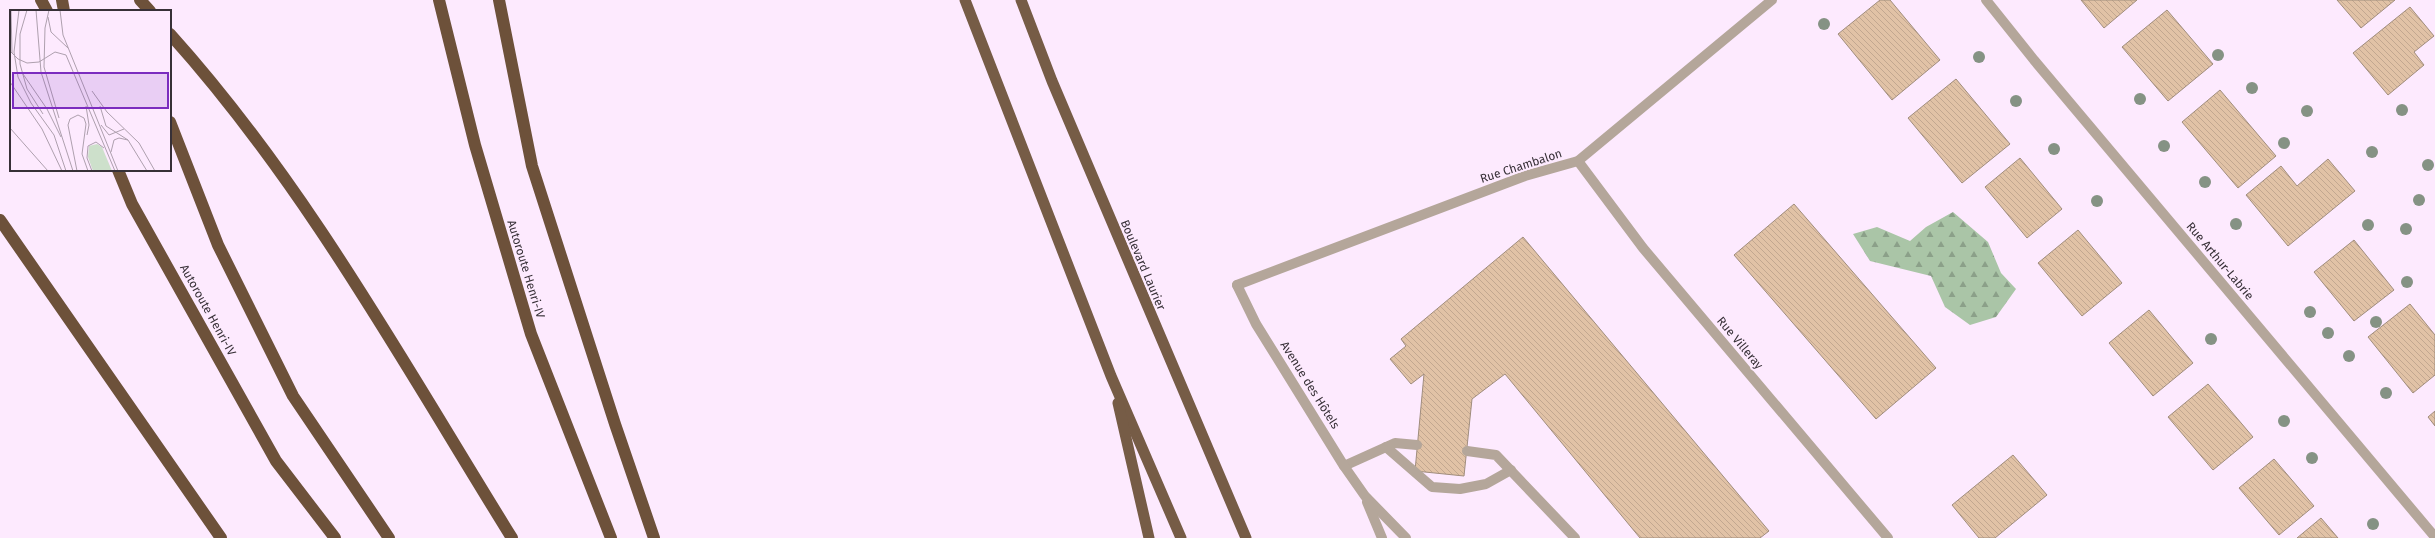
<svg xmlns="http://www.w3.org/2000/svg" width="2435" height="538" font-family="'Fira Sans',sans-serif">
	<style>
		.forest { fill: url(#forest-firs) }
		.building { fill: url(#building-back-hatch); stroke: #a08d7d }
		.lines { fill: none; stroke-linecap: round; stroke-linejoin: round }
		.service { stroke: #b4a69a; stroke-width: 10 }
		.minor { stroke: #b4a69a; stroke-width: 10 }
		.tertiary { stroke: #b4a69a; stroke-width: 10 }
		.trunk { stroke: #765c46; stroke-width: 11 }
		.motorway { stroke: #6d513a; stroke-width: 12 }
		.tree { fill: #859284 }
		.labels { text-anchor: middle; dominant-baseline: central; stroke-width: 4; stroke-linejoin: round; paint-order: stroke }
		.street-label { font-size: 12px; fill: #373037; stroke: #fdeafe }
		.inset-road { fill: none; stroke: #aea0ae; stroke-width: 1 }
		.view { fill: #7b2cbf; fill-opacity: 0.15; stroke: #7b2cbf; stroke-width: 2 }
		.inset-edge { fill: none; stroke: #373037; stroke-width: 2 }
	</style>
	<defs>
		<pattern id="forest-firs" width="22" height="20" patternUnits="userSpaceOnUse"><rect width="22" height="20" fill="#aac5a7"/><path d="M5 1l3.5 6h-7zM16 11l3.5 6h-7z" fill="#8ba089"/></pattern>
		<pattern id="building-back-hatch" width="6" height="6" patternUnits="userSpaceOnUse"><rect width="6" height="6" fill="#e1c2a6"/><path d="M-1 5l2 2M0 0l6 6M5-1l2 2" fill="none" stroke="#c2a790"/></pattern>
	</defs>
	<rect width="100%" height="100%" fill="#fdeafe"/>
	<polygon class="forest" points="1953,212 1988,242 2001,273 2016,289 1996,317 1970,325 1945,307 1931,276 1870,261 1853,234 1877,227 1910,241 1926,227"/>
	<g class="building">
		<polygon points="1880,0 1890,0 1940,60 1892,100 1838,34"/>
		<polygon points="2081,0 2137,0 2104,28"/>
		<polygon points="2337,0 2395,0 2361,28"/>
		<polygon points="2410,7 2434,36 2414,52 2424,65 2388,95 2353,53"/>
		<polygon points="2167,10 2213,64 2168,101 2122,47"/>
		<polygon points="1956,79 2010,144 1962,183 1908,118"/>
		<polygon points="2220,90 2276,156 2238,188 2182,122"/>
		<polygon points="2020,158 2062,209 2027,238 1985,187"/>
		<polygon points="2328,159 2355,191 2288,246 2246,195 2281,166 2297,186"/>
		<polygon points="1794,204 1936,368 1876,419 1734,255"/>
		<polygon points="2078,230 2122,283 2082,316 2038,263"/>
		<polygon points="1523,237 1769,531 1760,538 1640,538 1505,374 1472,399 1464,476 1415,471 1424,374 1411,384 1390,359 1406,346 1401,339"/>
		<polygon points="2354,240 2394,290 2354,321 2314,272"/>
		<polygon points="2410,304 2435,335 2435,375 2413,393 2368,337"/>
		<polygon points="2149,310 2193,363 2153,396 2109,343"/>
		<polygon points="2208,384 2253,437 2213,470 2168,417"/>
		<polygon points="2435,411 2435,426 2428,417"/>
		<polygon points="2013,455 2047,495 1995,538 1979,538 1952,505"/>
		<polygon points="2274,459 2314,506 2279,535 2239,488"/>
		<polygon points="2321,518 2338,538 2297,538"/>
	</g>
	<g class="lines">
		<g class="service">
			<polyline points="1386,447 1432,487 1460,489 1486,484 1511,470"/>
			<polyline points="1467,451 1496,455 1575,538"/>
			<polyline points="1344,466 1395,443 1417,445"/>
		</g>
		<g class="minor">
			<polyline points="1986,0 2034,60 2435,537"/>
			<polyline points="1578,161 1643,248 1888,538"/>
			<polyline points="1237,285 1525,176 1578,161 1772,0"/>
		</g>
		<g class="tertiary">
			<polyline points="1237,285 1256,324 1344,466 1365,496 1406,538"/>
			<polyline points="1367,502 1382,538"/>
		</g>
		<g class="trunk">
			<polyline points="965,0 1111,376 1181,538"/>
			<polyline points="1021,0 1052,81 1246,538"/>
			<polyline points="1118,403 1149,538"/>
		</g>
		<g class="motorway">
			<polyline points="41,0 47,11"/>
			<polyline points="62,0 64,11"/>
			<polyline points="140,0 150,11"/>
			<polyline points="439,0 475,145 531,334 611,538"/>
			<polyline points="499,0 532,166 615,424 654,538"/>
			<path d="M 170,34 C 306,185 405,366 512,538"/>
			<polyline points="170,122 218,245 293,396 389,538"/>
			<polyline points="118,170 132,204 276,461 335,538"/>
			<polyline points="0,220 221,538"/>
		</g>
	</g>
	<g class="tree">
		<circle cx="1824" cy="24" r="6"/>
		<circle cx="2218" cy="55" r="6"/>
		<circle cx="1979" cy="57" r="6"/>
		<circle cx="2252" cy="88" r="6"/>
		<circle cx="2140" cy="99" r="6"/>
		<circle cx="2016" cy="101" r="6"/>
		<circle cx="2402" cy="110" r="6"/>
		<circle cx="2307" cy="111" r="6"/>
		<circle cx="2284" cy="143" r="6"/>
		<circle cx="2164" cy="146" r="6"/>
		<circle cx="2054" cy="149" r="6"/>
		<circle cx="2372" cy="152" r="6"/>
		<circle cx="2428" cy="165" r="6"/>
		<circle cx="2205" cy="182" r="6"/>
		<circle cx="2419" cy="200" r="6"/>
		<circle cx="2097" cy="201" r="6"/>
		<circle cx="2236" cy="224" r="6"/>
		<circle cx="2368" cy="225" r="6"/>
		<circle cx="2406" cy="229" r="6"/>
		<circle cx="2407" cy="282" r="6"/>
		<circle cx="2310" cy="312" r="6"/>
		<circle cx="2376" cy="322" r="6"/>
		<circle cx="2328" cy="333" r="6"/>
		<circle cx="2211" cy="339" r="6"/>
		<circle cx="2349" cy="356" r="6"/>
		<circle cx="2386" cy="393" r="6"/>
		<circle cx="2284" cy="421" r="6"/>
		<circle cx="2312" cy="458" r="6"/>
		<circle cx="2373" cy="524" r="6"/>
	</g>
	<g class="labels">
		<g class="street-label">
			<text transform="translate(1521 166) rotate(-18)">Rue Chambalon</text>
			<text transform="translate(2220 261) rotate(50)">Rue Arthur-Labrie</text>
			<text transform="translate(1143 265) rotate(67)">Boulevard Laurier</text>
			<text transform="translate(526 269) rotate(73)">Autoroute Henri-IV</text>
			<text transform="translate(208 310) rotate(61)">Autoroute Henri-IV</text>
			<text transform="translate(1740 343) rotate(50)">Rue Villeray</text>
			<text transform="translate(1310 385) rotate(58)">Avenue des Hôtels</text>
		</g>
	</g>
	<g transform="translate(10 10)">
		<rect width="161" height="161" fill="#fdeafe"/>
		<path d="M 87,134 L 92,137 L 102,161 L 83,161 L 78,147 L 79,136 Z" fill="#cde0cb"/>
		<path class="inset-road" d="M 1,0 L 2,43M 9,0 L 4,42 L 8,67 L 21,93 L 44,125 L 56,161M 17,0 L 10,24 L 10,54 L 17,79 L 33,104M 26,0 L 31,62 L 63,161M 39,0 L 35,18 L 34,57 L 49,108M 50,0 L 53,25 L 108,161M 38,7 L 41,22 L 58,38M 0,41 L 8,49 L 17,53 L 29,52 L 45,42 L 56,45 L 105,161M 13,64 L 37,99 L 51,127M 0,72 L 32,119 L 52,161M 82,81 L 97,102 L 129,133 L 145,161M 76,96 L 79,115 L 77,125M 90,96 L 96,116 L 118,130 L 137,161M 91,115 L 99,125 L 114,119M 0,118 L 38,161M 101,142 L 104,130 L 109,128 L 118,130M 67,161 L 58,115 L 60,109 L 68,105 L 74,108 L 76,114 L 72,144 L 78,161M 82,161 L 77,148 L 78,136 L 86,132 L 94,138"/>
		<path class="view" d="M 3,63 L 158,63 L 158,98 L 3,98 Z"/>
		<rect width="161" height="161" class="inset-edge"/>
	</g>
</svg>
